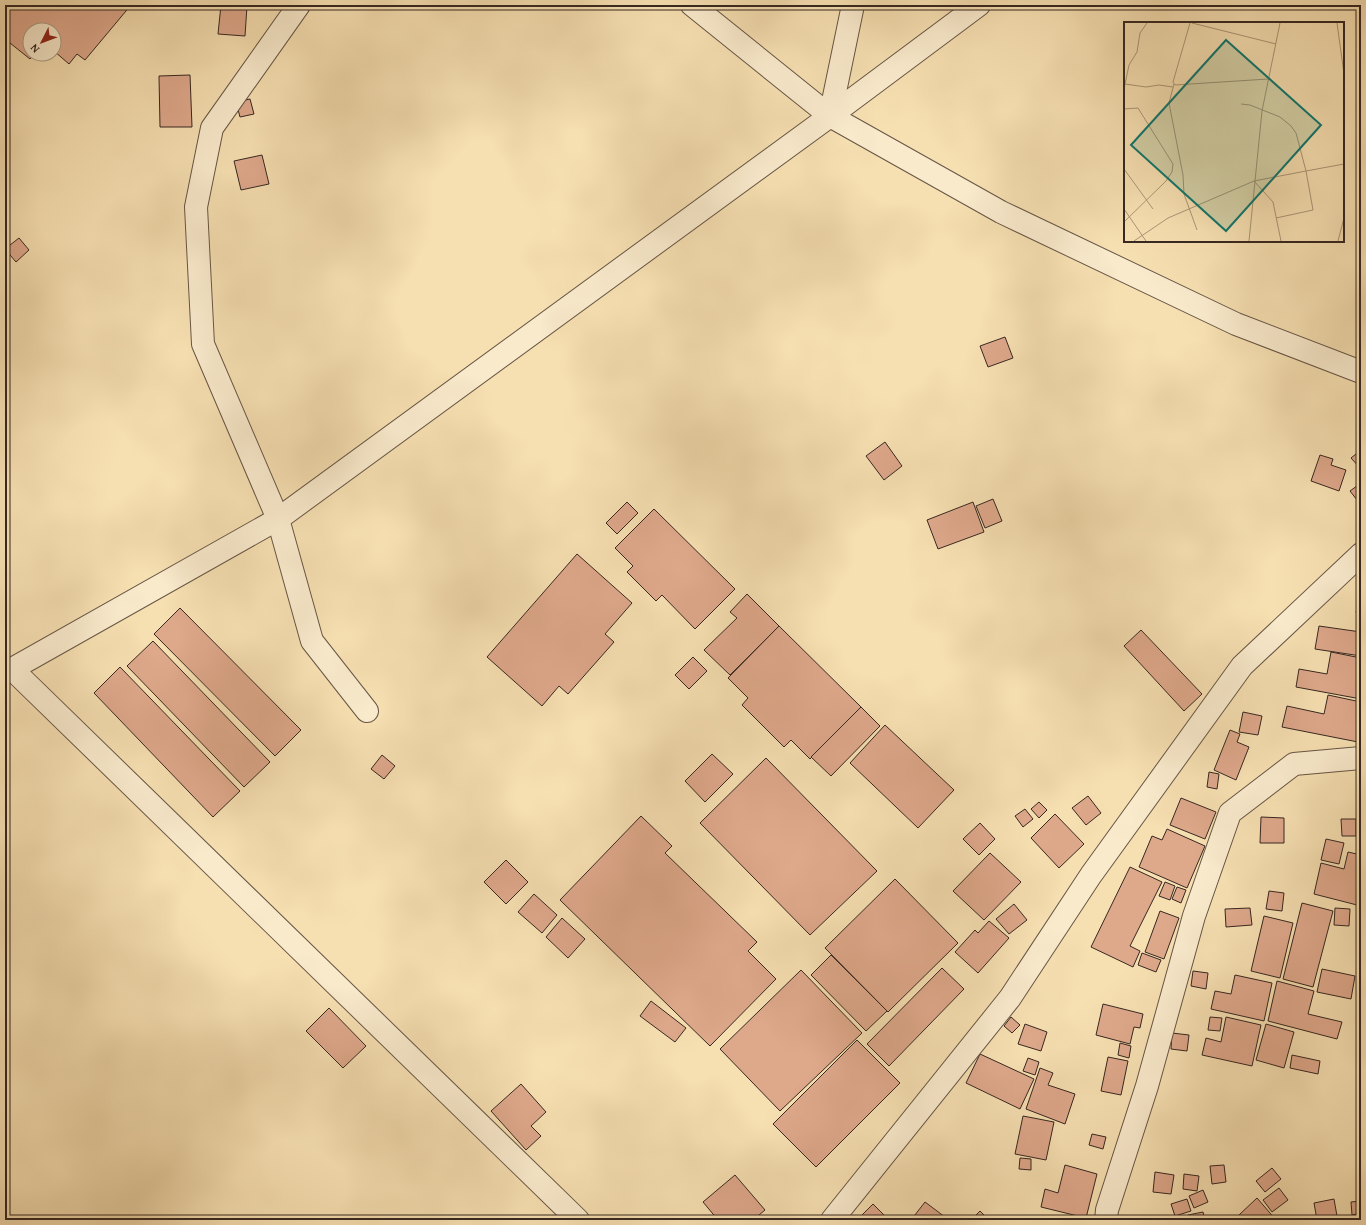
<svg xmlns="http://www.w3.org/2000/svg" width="1366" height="1225" font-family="'Gentium Book Plus',serif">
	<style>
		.building { fill: #dea88b; stroke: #372821 }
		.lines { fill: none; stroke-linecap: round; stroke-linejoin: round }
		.minor-casing { stroke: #675645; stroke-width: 24 }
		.minor { stroke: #f9eacc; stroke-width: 22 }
		.inset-road { fill: none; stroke: #aa9677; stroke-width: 1 }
		.view { fill: #0f766e; fill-opacity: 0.15; stroke: #0f766e; stroke-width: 2 }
		.inset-edge { fill: none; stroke: #372821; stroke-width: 2 }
	</style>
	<rect width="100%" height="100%" fill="#f6dfb1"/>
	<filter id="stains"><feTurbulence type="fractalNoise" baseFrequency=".005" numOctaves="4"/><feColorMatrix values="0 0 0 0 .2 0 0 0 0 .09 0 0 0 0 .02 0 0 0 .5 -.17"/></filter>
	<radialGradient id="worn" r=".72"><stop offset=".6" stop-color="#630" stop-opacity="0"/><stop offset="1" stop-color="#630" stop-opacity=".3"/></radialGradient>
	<g class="building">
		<polygon points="5,5 131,5 85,60 77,54 69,64 54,51 54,30 30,30 30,54 34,54 30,59 5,39"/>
		<polygon points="221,5 247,6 245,36 218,34"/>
		<polygon points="190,75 192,127 160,127 159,76"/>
		<polygon points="250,99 254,114 240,117 236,102"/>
		<polygon points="262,155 269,184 241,190 234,161"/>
		<polygon points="19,238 29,250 16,262 5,249"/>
		<polygon points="1005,337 1013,358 988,367 980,346"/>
		<polygon points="885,442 902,466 884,480 866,456"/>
		<polygon points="1361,450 1361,469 1351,458"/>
		<polygon points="1320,455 1333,459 1331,465 1346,470 1339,491 1311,481"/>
		<polygon points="1361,483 1361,505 1350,491"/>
		<polygon points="993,499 1002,521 985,528 976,506"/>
		<polygon points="627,502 638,513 617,534 606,523"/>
		<polygon points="973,502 984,532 938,549 927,520"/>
		<polygon points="654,509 735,589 695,629 662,595 656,601 627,572 633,566 615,548"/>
		<polygon points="577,554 632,603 605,634 614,642 568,694 559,686 542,706 487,657"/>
		<polygon points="747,594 779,626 730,675 704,650 737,618 730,612"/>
		<polygon points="180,608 301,730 275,756 154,634"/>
		<polygon points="1361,610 1361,630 1356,611"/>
		<polygon points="779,626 861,707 810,759 791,740 784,747 742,705 748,698 728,678"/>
		<polygon points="1319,626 1361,632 1361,656 1315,649"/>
		<polygon points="1141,630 1202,694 1184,711 1124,646"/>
		<polygon points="153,641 270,762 244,787 127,666"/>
		<polygon points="1331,652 1361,658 1361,699 1296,687 1299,669 1327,674"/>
		<polygon points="693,657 707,671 689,689 675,675"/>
		<polygon points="120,667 240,791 213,817 94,693"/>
		<polygon points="1328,695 1361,702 1361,727 1358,742 1282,727 1287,706 1324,714"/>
		<polygon points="861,707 880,726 831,776 811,757"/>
		<polygon points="1243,712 1262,716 1258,735 1239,732"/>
		<polygon points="885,725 954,790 918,828 850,763"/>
		<polygon points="1230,730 1240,734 1237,742 1249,747 1236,780 1214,770"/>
		<polygon points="712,754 733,774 705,802 685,781"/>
		<polygon points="382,755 395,766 384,779 371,769"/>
		<polygon points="766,758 877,871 810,935 700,823"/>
		<polygon points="1209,772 1219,774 1217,789 1207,787"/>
		<polygon points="1088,796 1101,813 1086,825 1072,808"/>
		<polygon points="1181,798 1216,812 1205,839 1170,825"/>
		<polygon points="1039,802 1047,810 1039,818 1031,809"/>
		<polygon points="1025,809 1033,819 1023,827 1015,816"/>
		<polygon points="1055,814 1084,844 1059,868 1031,838"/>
		<polygon points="641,816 672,846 665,853 757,942 748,951 776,979 710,1046 560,900"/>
		<polygon points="1261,817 1284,818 1284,843 1260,843"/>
		<polygon points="1341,819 1356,819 1356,836 1342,836"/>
		<polygon points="980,823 995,839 979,855 963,839"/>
		<polygon points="1167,829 1205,846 1187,888 1139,867 1152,836 1162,840"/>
		<polygon points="1326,839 1344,843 1339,864 1321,860"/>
		<polygon points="1348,852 1361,855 1361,906 1314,894 1321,863 1344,869"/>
		<polygon points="990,853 1021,882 984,920 953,891"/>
		<polygon points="506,860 528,882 506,904 484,882"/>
		<polygon points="1130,867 1162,882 1130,946 1140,951 1133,967 1091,947"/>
		<polygon points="895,879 958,943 888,1012 825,948"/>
		<polygon points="1165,882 1175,886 1170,900 1159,896"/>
		<polygon points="1177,887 1186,890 1181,903 1172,899"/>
		<polygon points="1269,891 1284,893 1282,911 1266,909"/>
		<polygon points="534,894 557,915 542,933 518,912"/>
		<polygon points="1302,903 1333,911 1313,987 1283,979"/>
		<polygon points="1014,904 1027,920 1009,934 996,919"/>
		<polygon points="1250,908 1252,925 1226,927 1225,909"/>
		<polygon points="1335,908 1350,909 1349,926 1334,925"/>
		<polygon points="1160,911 1179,918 1164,959 1145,952"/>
		<polygon points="1264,916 1293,923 1280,978 1251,971"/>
		<polygon points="562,918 585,939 568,958 546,937"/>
		<polygon points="989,921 1009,938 978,973 955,952 975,930 978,933"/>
		<polygon points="1142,953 1161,960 1156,972 1138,965"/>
		<polygon points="831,955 887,1011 866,1031 811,975"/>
		<polygon points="942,968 964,989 889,1066 867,1044"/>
		<polygon points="1322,969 1355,976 1351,999 1317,992"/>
		<polygon points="801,970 862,1033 780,1111 720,1049"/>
		<polygon points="1193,971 1208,973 1206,989 1191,986"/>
		<polygon points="1235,975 1272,983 1264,1021 1211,1009 1215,991 1231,994"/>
		<polygon points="1277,981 1314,991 1308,1014 1342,1022 1337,1039 1268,1021"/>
		<polygon points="651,1001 686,1028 675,1042 640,1016"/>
		<polygon points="1103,1004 1143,1014 1140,1028 1134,1027 1130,1044 1096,1035"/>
		<polygon points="329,1008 366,1046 343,1068 306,1031"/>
		<polygon points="1011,1017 1020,1025 1012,1033 1004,1026"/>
		<polygon points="1210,1017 1222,1018 1220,1031 1208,1030"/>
		<polygon points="1226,1017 1261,1025 1252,1066 1202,1055 1206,1038 1221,1042"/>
		<polygon points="1025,1024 1047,1032 1041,1051 1018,1044"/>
		<polygon points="1266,1024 1294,1032 1284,1068 1256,1060"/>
		<polygon points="1172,1033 1189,1035 1187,1051 1171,1049"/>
		<polygon points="857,1040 900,1083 816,1167 773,1124"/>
		<polygon points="1120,1043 1131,1046 1129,1058 1118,1055"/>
		<polygon points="980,1054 1034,1079 1020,1109 966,1083"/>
		<polygon points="1292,1055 1320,1061 1318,1074 1290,1068"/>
		<polygon points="1108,1057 1128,1061 1121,1095 1101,1091"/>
		<polygon points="1028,1058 1039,1062 1035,1075 1023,1071"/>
		<polygon points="1040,1068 1053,1073 1048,1085 1075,1094 1065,1124 1026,1109"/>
		<polygon points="521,1084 546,1112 531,1126 541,1136 526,1150 491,1111"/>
		<polygon points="1023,1116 1054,1122 1046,1160 1015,1154"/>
		<polygon points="1092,1134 1106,1137 1103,1149 1089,1145"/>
		<polygon points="1020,1158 1031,1159 1031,1170 1019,1169"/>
		<polygon points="1065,1165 1097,1174 1086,1218 1041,1207 1045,1189 1058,1193"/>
		<polygon points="1224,1165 1226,1182 1212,1184 1210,1166"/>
		<polygon points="1272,1168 1281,1179 1265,1192 1256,1181"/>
		<polygon points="1155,1172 1174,1175 1171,1194 1153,1192"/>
		<polygon points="1184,1174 1199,1176 1197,1191 1183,1189"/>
		<polygon points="735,1175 765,1210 753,1220 718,1220 703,1202"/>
		<polygon points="1279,1188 1288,1200 1272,1212 1263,1200"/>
		<polygon points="1203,1190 1208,1202 1194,1208 1189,1196"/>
		<polygon points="1257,1198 1276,1220 1244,1220 1239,1215"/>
		<polygon points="1187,1199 1191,1211 1175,1216 1171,1204"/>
		<polygon points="1334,1199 1337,1216 1317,1220 1314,1203"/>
		<polygon points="1361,1201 1361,1213 1352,1215 1351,1202"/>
		<polygon points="925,1202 949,1220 911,1220"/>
		<polygon points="873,1204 888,1219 887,1220 857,1220"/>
		<polygon points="980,1211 989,1220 971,1220"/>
		<polygon points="1203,1212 1205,1220 1189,1220 1188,1215"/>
	</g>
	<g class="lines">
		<defs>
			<g id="minor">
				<polyline points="299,5 212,128 196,207 203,344 278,519 312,641 367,711"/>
				<polyline points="692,5 830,116"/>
				<polyline points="853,5 830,116 1001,212 1236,324 1361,372"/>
				<polyline points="12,669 578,1220"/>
				<polyline points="5,673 278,519 830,116 979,5"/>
				<polyline points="832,1220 1010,998 1091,875 1242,666 1361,554"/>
				<polyline points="1106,1220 1107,1210 1147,1086 1194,916 1230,813 1294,764 1361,758"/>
			</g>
		</defs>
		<use href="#minor" class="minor-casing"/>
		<use href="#minor" class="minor"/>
	</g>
	<g transform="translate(1124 22)">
		<rect width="220" height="220" fill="#f6dfb1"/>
		<path class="inset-road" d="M 66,1 L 49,60 L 51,63 L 144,57M 68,1 L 152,22M 213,1 L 220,52M 1,62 L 22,65 L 35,63 L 49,65M 50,62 L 45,81 L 59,153 L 60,172 L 73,208M 0,67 L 5,43 L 13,30 L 16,11 L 23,1M 117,82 L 126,83 L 156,95 L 167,104 L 172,111 L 182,149 L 130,159M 0,87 L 14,86 L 49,142 L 48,150 L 42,159 L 0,200M 0,147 L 29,187M 0,187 L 22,219M 152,196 L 189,188 L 182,149 L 220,142M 10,219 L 44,196 L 130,159 L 149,180 L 157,219M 125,219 L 138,89 L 156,1M 214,219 L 220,196"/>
		<path class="view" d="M 102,18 L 197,103 L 102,209 L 7,123 Z"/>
		<rect width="220" height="220" class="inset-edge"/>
	</g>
	<rect width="1366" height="1225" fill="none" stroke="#f6dfb1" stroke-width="20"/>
	<rect x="6" y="6" width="1354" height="1213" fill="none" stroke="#372821" stroke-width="2"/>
	<rect x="10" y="10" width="1346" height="1205" fill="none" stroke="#372821"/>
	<g transform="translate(42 42) rotate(228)"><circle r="19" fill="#f9eacc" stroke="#ab9c88"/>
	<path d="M0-3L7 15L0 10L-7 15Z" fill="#8f2418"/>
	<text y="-6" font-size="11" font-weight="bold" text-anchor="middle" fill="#372821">N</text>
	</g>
	<rect width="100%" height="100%" filter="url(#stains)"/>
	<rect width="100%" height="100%" fill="url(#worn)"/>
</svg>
